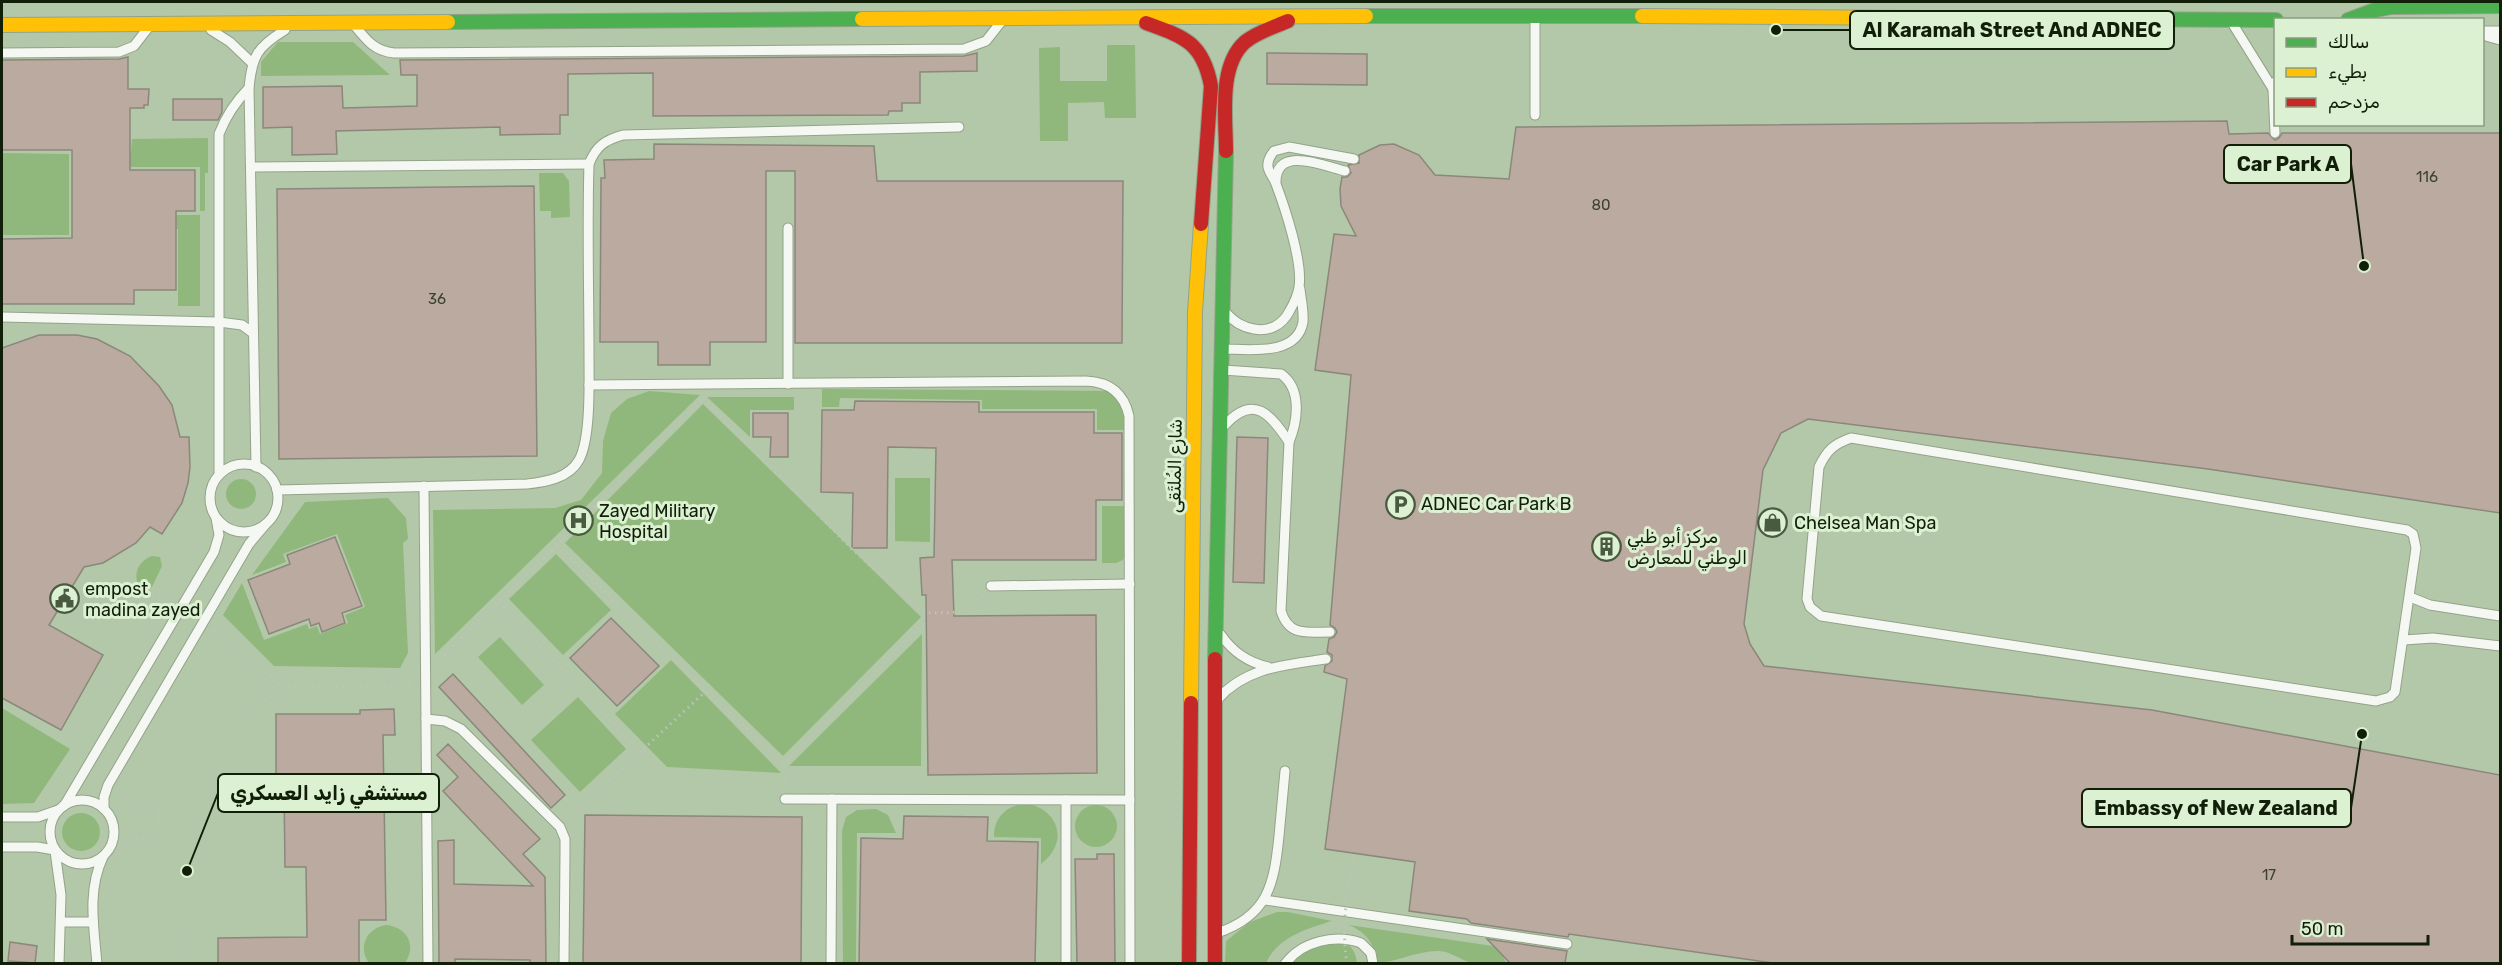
<svg xmlns="http://www.w3.org/2000/svg" width="2502" height="965" font-family="Rubik,Cairo,sans-serif">
	<style>
		.green { fill: #91b87c }
		.building { fill: #baaa9f; stroke: #8b887b; stroke-width: 1.5 }
		.lines { fill: none; stroke-linecap: round; stroke-linejoin: round }
		.lane-casing { stroke: #93a38a; stroke-width: 11 }
		.fast-casing { stroke: #93a38a; stroke-width: 16 }
		.slow-casing { stroke: #93a38a; stroke-width: 16 }
		.jam-casing { stroke: #93a38a; stroke-width: 16 }
		.path { stroke: #bec4bb; stroke-width: 3; stroke-dasharray: 1.5 4.5; stroke-linecap: butt }
		.lane { stroke: #f4f7f2; stroke-width: 9 }
		.fast { stroke: #4caf50; stroke-width: 14 }
		.slow { stroke: #ffc107; stroke-width: 14 }
		.jam { stroke: #c62828; stroke-width: 14 }
		.path-bridge { stroke: #bec4bb; stroke-width: 3; stroke-dasharray: 1.5 4.5; stroke-linecap: butt }
		.labels { text-anchor: middle; dominant-baseline: central; stroke-width: 6; stroke-linejoin: round; paint-order: stroke }
		.number-label { font-size: 15px; fill: #3b422e }
		.street-label { font-size: 18px; fill: #111f09; stroke: #dcf0d2 }
		.poi-label { font-size: 18px; fill: #111f09; stroke: #dcf0d2; text-anchor: start }
		.leader { fill: none; stroke: #111f09; stroke-width: 2 }
		.callout-dot { fill: #111f09; stroke: #dcf0d2; stroke-width: 2 }
		.callout { fill: #dcf0d2; stroke: #111f09; stroke-width: 2 }
		.callout-label { font-size: 20px; text-anchor: middle; font-weight: bold; fill: #111f09 }
	</style>
	<rect width="100%" height="100%" fill="#b3c8a8"/>
	<g class="green">
		<polygon points="278,42 353,42 390,75 261,76 261,62"/>
		<polygon points="1107,45 1135,45 1136,118 1105,118 1104,102 1068,103 1068,141 1040,141 1039,48 1060,47 1060,81 1107,81"/>
		<polygon points="208,138 208,173 205,173 205,211 200,211 200,167 73,167 73,152 131,152 132,139"/>
		<polygon points="2,153 69,154 69,235 2,235"/>
		<polygon points="539,173 563,173 569,181 570,217 551,218 551,211 540,211"/>
		<polygon points="115,215 200,215 200,306 178,306 178,229 115,229"/>
		<polygon points="822,389 1109,391 1124,405 1128,430 1097,430 1097,409 982,409 982,400 840,398 839,407 822,407"/>
		<polygon points="649,391 700,395 435,654 433,510 555,508 581,500 602,473 603,441 611,413 627,399"/>
		<polygon points="707,397 794,397 794,410 750,410 750,437"/>
		<polygon points="703,404 921,617 783,756 565,543"/>
		<polygon points="895,478 930,478 930,542 895,541"/>
		<circle cx="241" cy="494" r="15"/>
		<polygon points="388,498 406,518 408,539 403,543 408,653 400,668 274,666 223,615 242,583 264,640 307,624 309,629 317,626 320,634 348,623 345,615 365,607 337,534 283,554 286,562 252,575 305,502"/>
		<polygon points="1102,506 1126,506 1126,552 1123,560 1116,563 1102,563"/>
		<polygon points="556,554 611,610 563,655 509,599"/>
		<path d="M 152,556 L 160,557 L 162,566 L 152,587 L 141,589 C 131,576 138,561 152,556 Z"/>
		<polygon points="922,634 921,766 789,766"/>
		<polygon points="500,637 544,685 522,705 478,657"/>
		<polygon points="671,660 781,773 667,767 615,714"/>
		<polygon points="578,697 626,749 580,792 531,740"/>
		<polygon points="2,708 70,749 34,803 2,804"/>
		<path d="M 1026,803 C 1060,810 1069,843 1041,864 L 1041,838 L 994,837 C 994,817 1006,806 1026,803 Z"/>
		<circle cx="1096" cy="826" r="21"/>
		<polygon points="876,809 888,815 896,833 857,833 856,963 843,963 842,831 846,817 857,810"/>
		<circle cx="81" cy="832" r="19"/>
		<path d="M 1277,912 L 1288,912 L 1332,921 C 1306,929 1278,937 1266,963 L 1225,964 L 1226,941 L 1250,922 Z"/>
		<path d="M 386,925 C 407,927 417,945 405,963 L 369,963 C 357,947 367,928 386,925 Z"/>
		<path d="M 1349,925 L 1493,946 L 1503,956 L 1506,963 C 1495,963 1483,965 1473,963 C 1461,961 1451,951 1438,951 C 1415,951 1396,963 1374,963 C 1377,944 1365,932 1349,925 Z"/>
		<path d="M 1325,936 C 1342,936 1356,946 1357,964 L 1290,964 L 1316,939 Z"/>
	</g>
	<g class="building">
		<polygon points="977,53 977,71 920,72 920,103 902,103 902,111 889,111 888,115 653,116 653,73 568,74 568,115 560,115 560,134 500,135 500,127 336,131 337,154 292,155 292,127 263,128 263,87 342,86 343,108 417,106 417,75 401,75 400,60 964,56"/>
		<polygon points="1267,53 1367,54 1367,85 1267,84"/>
		<polygon points="128,57 128,89 149,89 148,105 144,105 144,108 130,108 130,170 195,170 195,211 176,211 176,290 134,290 134,304 2,304 2,239 72,238 72,150 2,150 2,60 119,59"/>
		<polygon points="173,99 222,99 222,112 218,120 173,120"/>
		<polygon points="2227,121 2229,134 2268,133 2275,140 2279,138 2282,133 2500,133 2500,513 2208,469 1808,419 1781,433 1763,470 1744,624 1750,644 1764,666 2152,710 2500,775 2500,963 1773,963 1569,934 1568,937 1471,923 1467,919 1409,911 1415,862 1325,849 1347,679 1324,672 1325,666 1332,661 1332,655 1327,652 1329,639 1334,637 1337,632 1335,628 1330,625 1351,375 1315,370 1334,234 1356,236 1341,206 1340,189 1342,177 1347,177 1351,173 1348,165 1359,163 1359,155 1380,145 1394,144 1419,155 1435,175 1509,179 1516,127"/>
		<polygon points="654,144 874,146 877,181 1123,181 1122,343 795,343 795,171 766,171 766,342 710,342 710,365 658,365 658,342 600,342 601,178 605,178 604,160 654,159"/>
		<polygon points="534,186 537,456 279,459 277,189"/>
		<polygon points="39,335 77,335 97,339 130,356 159,386 172,405 180,437 189,437 190,467 188,483 182,503 162,534 150,527 136,543 103,563 84,567 49,625 103,655 61,730 2,698 2,348"/>
		<polygon points="855,401 979,402 979,412 1094,412 1094,433 1122,433 1122,500 1096,500 1096,560 952,560 954,616 1096,615 1097,773 928,775 926,595 922,595 920,558 934,557 936,448 888,447 887,548 852,548 853,493 821,492 822,410 854,410"/>
		<polygon points="753,413 788,413 788,457 770,457 771,437 753,437"/>
		<polygon points="1237,437 1268,438 1264,583 1233,582"/>
		<polygon points="335,537 362,606 342,613 345,623 322,632 319,623 311,626 309,619 269,634 248,580 290,564 287,555"/>
		<polygon points="611,618 659,666 617,706 570,658"/>
		<polygon points="453,674 565,795 551,808 439,687"/>
		<polygon points="394,709 395,735 383,735 386,920 359,920 359,963 218,963 218,938 307,937 306,867 285,867 284,788 276,788 276,714 360,714 360,710"/>
		<polygon points="448,744 540,839 523,854 545,877 546,963 530,963 530,960 455,959 455,963 439,963 438,841 454,840 454,884 533,886 443,791 458,777 437,755"/>
		<polygon points="585,815 802,817 801,963 583,963"/>
		<polygon points="904,816 988,817 987,841 1038,842 1035,963 859,963 861,838 903,839"/>
		<polygon points="1097,854 1114,854 1115,963 1077,963 1075,859 1097,859"/>
		<polygon points="1487,939 1567,951 1565,963 1510,963"/>
		<polygon points="10,942 37,946 35,963 8,961"/>
	</g>
	<g class="lines">
		<defs>
			<g id="lane">
				<path d="M 355,26 C 367,41 375,51 394,53 L 964,49 L 986,41 L 1001,22"/>
				<polyline points="2234,26 2273,89"/>
				<polyline points="211,30 230,42 251,62"/>
				<polyline points="2482,31 2500,31"/>
				<polyline points="2482,35 2500,40"/>
				<polyline points="2,53 119,52 134,46 148,28"/>
				<polyline points="1535,115 1535,16"/>
				<polyline points="2275,133 2273,89 2276,81"/>
				<polyline points="252,167 589,164"/>
				<path d="M 1276,182 C 1276,145 1324,166 1345,171"/>
				<polyline points="788,228 788,384"/>
				<path d="M 1227,314 C 1235,322 1242,327 1254,329 C 1269,332 1282,325 1289,312 C 1293,305 1298,295 1299,287 C 1303,262 1285,208 1276,184 C 1274,178 1269,173 1268,167 C 1267,161 1270,156 1274,151 L 1289,147 L 1354,159"/>
				<polyline points="2,317 219,322 242,325 253,333"/>
				<path d="M 1222,349 C 1248,349 1297,357 1303,322 C 1304,311 1301,299 1300,289"/>
				<path d="M 1223,370 L 1281,374 C 1302,389 1298,420 1289,442 L 1281,611 C 1289,637 1307,632 1330,632"/>
				<path d="M 589,385 L 1086,381 C 1109,382 1124,393 1129,416 L 1130,964"/>
				<path d="M 1225,425 C 1254,393 1271,415 1289,442"/>
				<path d="M 1851,438 L 2407,530 L 2413,534 L 2416,548 L 2395,692 L 2390,697 L 2376,701 L 1821,616 L 1810,607 L 1807,599 L 1819,467 C 1827,450 1834,444 1851,438 Z"/>
				<circle cx="244" cy="498" r="34"/>
				<path d="M 256,467 L 249,88 C 252,56 257,47 285,30"/>
				<path d="M 219,475 L 219,134 C 226,116 235,102 249,88"/>
				<polyline points="424,486 428,964"/>
				<path d="M 277,490 L 527,484 C 546,482 569,478 579,460 C 591,438 589,382 589,356 C 589,292 587,228 589,164 C 596,146 605,140 623,135 L 959,127"/>
				<polyline points="991,586 1130,584"/>
				<polyline points="2410,597 2430,605 2500,616"/>
				<path d="M 1221,635 C 1233,652 1247,662 1268,667"/>
				<polyline points="2404,640 2433,638 2500,646"/>
				<path d="M 1218,699 C 1246,667 1286,665 1326,659"/>
				<polyline points="426,719 445,721 461,729 560,827 565,839 565,852 564,964"/>
				<polyline points="785,799 1130,800"/>
				<circle cx="82" cy="832" r="32"/>
				<polyline points="1066,800 1066,964"/>
				<polyline points="64,806 214,552 219,535 216,518"/>
				<polyline points="104,809 104,797 108,785 249,544 265,525"/>
				<polyline points="2,817 38,817 58,810"/>
				<polyline points="2,847 37,847 55,850"/>
				<polyline points="55,851 61,895 59,964"/>
				<polyline points="1265,900 1567,944"/>
				<polyline points="62,922 93,922"/>
				<path d="M 1217,933 C 1268,916 1274,885 1279,836 C 1281,814 1283,793 1285,771"/>
				<path d="M 97,964 C 94,928 87,890 103,857"/>
				<polyline points="831,964 832,799"/>
				<path d="M 1285,964 C 1302,941 1335,934 1361,943 L 1371,953 L 1373,964"/>
			</g>
			<g id="fast">
				<polyline points="1366,16 1642,16"/>
				<polyline points="2088,19 2276,20"/>
				<polyline points="2348,20 2375,10 2391,7 2500,6"/>
				<polyline points="448,22 862,19"/>
				<polyline points="1215,659 1226,151"/>
			</g>
			<g id="slow">
				<polyline points="1642,16 2088,19"/>
				<polyline points="862,19 1366,16"/>
				<polyline points="2,25 448,22"/>
				<polyline points="1191,703 1195,312 1201,224"/>
			</g>
			<g id="jam">
				<path d="M 1146,23 C 1185,37 1203,43 1211,86 L 1201,224"/>
				<path d="M 1226,151 C 1226,118 1218,66 1245,42 C 1257,32 1274,27 1288,21"/>
				<polyline points="1215,659 1215,964"/>
				<polyline points="1189,964 1191,703"/>
			</g>
		</defs>
		<use href="#lane" class="lane-casing"/>
		<use href="#fast" class="fast-casing"/>
		<use href="#slow" class="slow-casing"/>
		<use href="#jam" class="jam-casing"/>
		<g class="path">
			<polyline points="703,399 852,549 923,613 924,623 784,764 785,787"/>
			<polyline points="185,541 201,547"/>
			<polyline points="557,545 706,691 784,764"/>
			<polyline points="153,594 169,602"/>
			<polyline points="499,602 641,753"/>
			<polyline points="923,613 967,612 983,595"/>
			<polyline points="214,629 282,687 411,686"/>
			<polyline points="440,659 557,545 703,398"/>
			<polyline points="102,682 117,691"/>
			<polyline points="250,711 282,687"/>
			<polyline points="119,792 135,804 159,805 158,827"/>
			<polyline points="569,818 706,691"/>
			<path d="M 116,860 C 130,838 132,837 158,837"/>
			<polyline points="187,940 197,964"/>
		</g>
		<use href="#lane" class="lane"/>
		<use href="#fast" class="fast"/>
		<use href="#slow" class="slow"/>
		<use href="#jam" class="jam"/>
		<path class="path-bridge" d="M 1347,964 C 1341,926 1347,890 1354,853"/>
	</g>
	<defs>
		<symbol id="parking-ring" viewBox="-11 -11 22 22"><circle r="9.5" fill="#dcf0d2" stroke="#4a5a41" stroke-width="1.5"/><path d="M-3.5-5.5H1a3.5 3.5 0 0 1 0 7H-1V5.5H-3.5ZM-1-3.4V-.6H.8a1.4 1.4 0 0 0 0-2.8Z" fill="#4a5a41"/></symbol>
		<symbol id="hospital-ring" viewBox="-11 -11 22 22"><circle r="9.5" fill="#dcf0d2" stroke="#4a5a41" stroke-width="1.5"/><path d="M-5-5h3v3.5h4V-5h3V5h-3V1.5h-4V5h-3Z" fill="#4a5a41"/></symbol>
		<symbol id="shop-ring" viewBox="-11 -11 22 22"><circle r="9.5" fill="#dcf0d2" stroke="#4a5a41" stroke-width="1.5"/><path d="M-5-2.5h2.3a2.7 3.5 0 0 1 5.4 0H5L5.5 6h-11ZM-1.5-2.5h3a1.5 2.3 0 0 0-3 0Z" fill="#4a5a41"/></symbol>
		<symbol id="building-ring" viewBox="-11 -11 22 22"><circle r="9.5" fill="#dcf0d2" stroke="#4a5a41" stroke-width="1.5"/><path d="M-4-6H4V6H1V3H-1V6H-4ZM-2.5-4.3h1.7v1.8h-1.7ZM.8-4.3h1.7v1.8H.8ZM-2.5-1h1.7V.8h-1.7ZM.8-1h1.7V.8H.8Z" fill="#4a5a41"/></symbol>
		<symbol id="civic-ring" viewBox="-11 -11 22 22"><circle r="9.5" fill="#dcf0d2" stroke="#4a5a41" stroke-width="1.5"/><path d="M-.6-6.5H3V-4.5H.6V-3L4-1V1h2V6H-6V1h2V-1L-.6-3ZM-1.2 2.5V6h2.4V2.5Z" fill="#4a5a41"/></symbol>
	</defs>
	<g fill-rule="evenodd">
		<use href="#parking-ring" x="1384" y="488" width="33" height="33"/>
		<use href="#hospital-ring" x="562" y="504" width="33" height="33"/>
		<use href="#shop-ring" x="1756" y="506" width="33" height="33"/>
		<use href="#building-ring" x="1590" y="530" width="33" height="33"/>
		<use href="#civic-ring" x="48" y="582" width="33" height="33"/>
	</g>
	<g class="labels">
		<g class="number-label">
			<text x="2427" y="177">116</text>
			<text x="1601" y="205">80</text>
			<text x="437" y="299">36</text>
			<text x="2269" y="875">17</text>
		</g>
		<g class="street-label">
			<text transform="translate(1175 466) rotate(-89)">شارع المُلتَقى</text>
		</g>
		<g class="poi-label">
			<text x="1421" y="504">ADNEC Car Park B</text>
			<text x="599" y="511">Zayed Military<tspan x="599" dy="21">Hospital</tspan></text>
			<text x="1794" y="523">Chelsea Man Spa</text>
			<text x="1627" y="537">مركز أبو ظبي<tspan x="1627" dy="21">الوطني للمعارض</tspan></text>
			<text x="85" y="589">empost<tspan x="85" dy="21">madina zayed</tspan></text>
		</g>
	</g>
	<path class="leader" d="M1776 30L1850 30M2364 266L2351 164M187 871L218 793M2362 734L2351 808"/>
	<g class="callout-dot">
		<circle cx="1776" cy="30" r="6"/>
		<circle cx="2364" cy="266" r="6"/>
		<circle cx="187" cy="871" r="6"/>
		<circle cx="2362" cy="734" r="6"/>
	</g>
	<g class="callout">
		<rect x="1850" y="11" width="324" height="38" rx="6"/>
		<rect x="2224" y="145" width="127" height="38" rx="6"/>
		<rect x="218" y="774" width="221" height="38" rx="6"/>
		<rect x="2082" y="789" width="269" height="38" rx="6"/>
	</g>
	<g class="callout-label">
		<text x="2012" y="37">Al Karamah Street And ADNEC</text>
		<text x="2288" y="171">Car Park A</text>
		<text x="329" y="800">مستشفي زايد العسكري</text>
		<text x="2216" y="815">Embassy of New Zealand</text>
	</g>
	<rect width="2502" height="965" fill="none" stroke="#111f09" stroke-width="6"/>
	<rect x="2274" y="18" width="210" height="108" fill="#dcf0d2" stroke="#8b9c82" stroke-width="1.5"/>
	<rect x="2286" y="38" width="30" height="9" fill="#4caf50" stroke="#8b9c82" stroke-width="1.5"/>
	<text x="2328" y="48" font-size="18" fill="#111f09">سالك</text>
	<rect x="2286" y="68" width="30" height="9" fill="#ffc107" stroke="#8b9c82" stroke-width="1.5"/>
	<text x="2328" y="78" font-size="18" fill="#111f09">بطيء</text>
	<rect x="2286" y="98" width="30" height="9" fill="#c62828" stroke="#8b9c82" stroke-width="1.5"/>
	<text x="2328" y="108" font-size="18" fill="#111f09">مزدحم</text>
	<path d="M2292 935v9h136v-9" fill="none" stroke="#111f09" stroke-width="3"/>
	<text x="2301" y="935" font-size="18" fill="#111f09" stroke="#dcf0d2" stroke-width="4.5" paint-order="stroke">50 m</text>
</svg>
